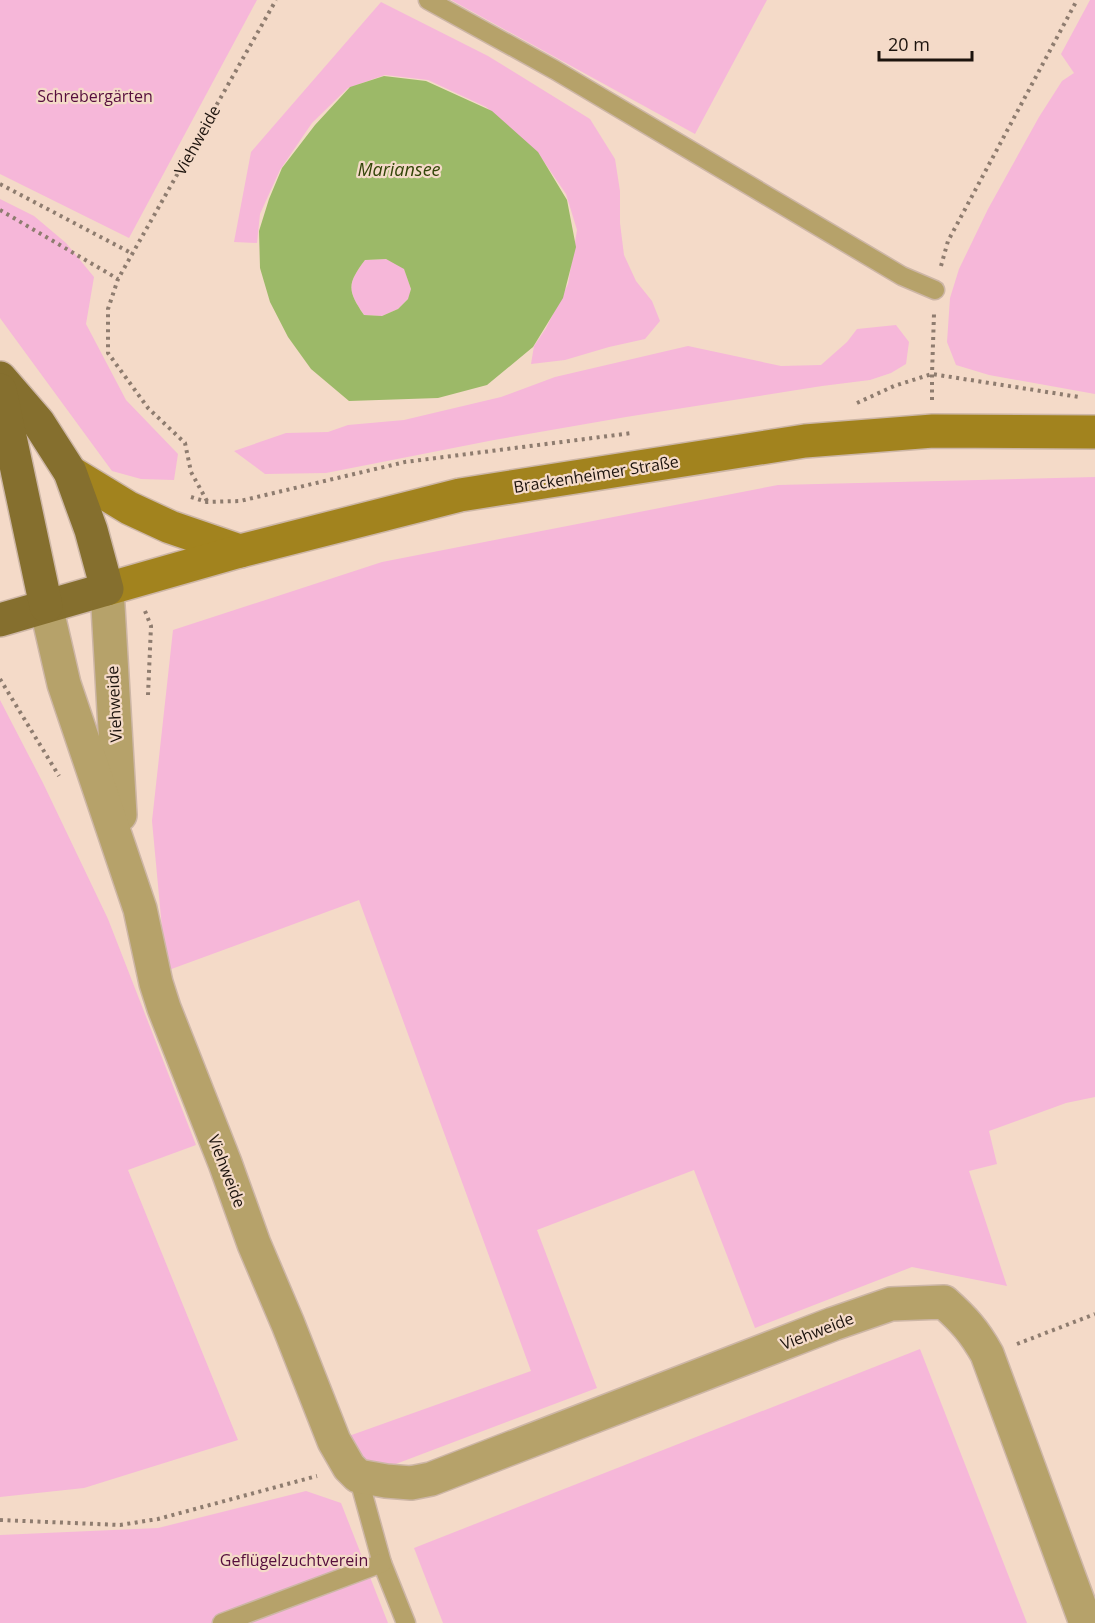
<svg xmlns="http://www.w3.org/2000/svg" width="1095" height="1623" font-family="'Open Sans',sans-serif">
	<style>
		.green { fill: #f6b7d9 }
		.water { fill: #9cb968; fill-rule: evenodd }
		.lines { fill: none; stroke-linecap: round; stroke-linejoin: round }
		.service-casing { stroke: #cdb6a6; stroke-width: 21 }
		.minor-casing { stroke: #cdb6a6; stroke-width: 36 }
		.secondary-casing { stroke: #cdb6a6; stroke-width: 36 }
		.primary-casing { stroke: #cdb6a6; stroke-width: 36 }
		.path { stroke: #8e7c6f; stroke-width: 4; stroke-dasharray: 3 4.5; stroke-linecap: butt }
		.service { stroke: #b6a26a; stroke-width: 18 }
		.minor { stroke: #b6a26a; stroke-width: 33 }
		.secondary { stroke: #a2831e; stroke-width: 33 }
		.primary { stroke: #856f2e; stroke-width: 33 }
		.labels { text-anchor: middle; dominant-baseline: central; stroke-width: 4.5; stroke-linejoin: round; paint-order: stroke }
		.park-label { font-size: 16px; fill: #560e3d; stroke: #f4dac8 }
		.street-label { font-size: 16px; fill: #1c130d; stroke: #f4dac8 }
		.water-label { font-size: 18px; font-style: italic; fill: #334508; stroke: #f4dac8 }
	</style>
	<rect width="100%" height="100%" fill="#f4dac8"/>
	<g class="green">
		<polygon points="0,0 257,0 129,238 0,174"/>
		<polygon points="451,0 767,0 695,134"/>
		<polygon points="1090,0 1095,0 1095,394 989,375 956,365 947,342 950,298 959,269 988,209 1039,117 1062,81 1074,73 1061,54"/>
		<polygon points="381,2 488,56 590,119 615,159 620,191 620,223 624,255 636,281 652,301 660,321 645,339 609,347 565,360 531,364 534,346 546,328 568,284 577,230 566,194 540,156 486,107 428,80 385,75 348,88 312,123 280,170 260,214 257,243 234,242 251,152"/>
		<polygon points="0,199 34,216 66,243 94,277 86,324 126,400 178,454 174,480 141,479 112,471 0,318"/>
		<path d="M 386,259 L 404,268 L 411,289 L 409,298 L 398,309 L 382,316 L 364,315 C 347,290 347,284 365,260 Z"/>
		<polygon points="896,325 909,342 906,364 891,373 870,380 822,386 626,417 494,440 326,473 265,474 234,451 286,433 328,432 348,425 404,420 501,397 555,377 688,346 781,366 821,365 847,342 857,329"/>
		<polygon points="1095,477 1095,1097 1066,1103 989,1131 997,1164 969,1171 1007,1286 912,1267 755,1328 694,1170 537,1230 597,1388 372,1473 346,1437 531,1371 359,900 166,971 152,821 173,630 382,562 778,485"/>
		<polygon points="0,700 43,783 108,919 196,1145 128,1170 238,1440 84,1488 0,1497"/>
		<polygon points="920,1349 1027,1623 443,1623 414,1548"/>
		<polygon points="306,1491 341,1503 388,1623 0,1623 0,1535 158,1528"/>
	</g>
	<path class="water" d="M 384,76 L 426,81 L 492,111 L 538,152 L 567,200 L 576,247 L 563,298 L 533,347 L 487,385 L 438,398 L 349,401 L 311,369 L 288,337 L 270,302 L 260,268 L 259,231 L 269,199 L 282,168 L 315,125 L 350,87 ZM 386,259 L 404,269 L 411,289 L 408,299 L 398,309 L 382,316 L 364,315 C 347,290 347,284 365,260 Z"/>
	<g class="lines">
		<defs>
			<g id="service">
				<polyline points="428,0 555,70 902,276 935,290"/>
				<polyline points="358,1476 382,1563 406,1623"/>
				<polyline points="222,1623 382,1563"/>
			</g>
			<g id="minor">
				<polyline points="107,589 120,815"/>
				<path d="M 46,606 L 64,684 L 140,909 L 156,983 L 164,1008 L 225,1163 L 254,1244 L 288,1324 L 334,1441 L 349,1467 L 358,1476 L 386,1481 L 411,1483 L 431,1479 L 833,1324 L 891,1304 L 944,1302 C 964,1320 974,1331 987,1354 L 1086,1623"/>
			</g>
			<g id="secondary">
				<polyline points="70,472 129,508 170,527 240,551"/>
				<polyline points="107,589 240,551 460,495 805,441 933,431 1095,432"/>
			</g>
			<g id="primary">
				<polyline points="0,378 38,422 70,472 91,530 107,589 0,620"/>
				<polyline points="0,390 46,606"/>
			</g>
		</defs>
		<use href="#service" class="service-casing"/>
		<use href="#minor" class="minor-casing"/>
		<use href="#secondary" class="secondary-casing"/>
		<use href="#primary" class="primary-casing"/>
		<g class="path">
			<polyline points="0,184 133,254"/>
			<polyline points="0,210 118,279"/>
			<polyline points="941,266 948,241 1077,0"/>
			<polyline points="932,400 932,374 934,314"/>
			<polyline points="857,403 894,386 932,374 1079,397"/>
			<polyline points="191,497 207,502 240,501 405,462 632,433"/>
			<polyline points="207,501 191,472 185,443 148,408 108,353 108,309 118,279 276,0"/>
			<polyline points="145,611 151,626 148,695"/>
			<polyline points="0,679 59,776"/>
			<polyline points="1017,1344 1095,1314"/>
			<polyline points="0,1520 120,1525 158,1519 317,1476"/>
		</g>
		<use href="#service" class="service"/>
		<use href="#minor" class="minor"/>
		<use href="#secondary" class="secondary"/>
		<use href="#primary" class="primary"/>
	</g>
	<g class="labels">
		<g class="park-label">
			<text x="95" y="96">Schrebergärten</text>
			<text x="294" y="1560">Geflügelzuchtverein</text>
		</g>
		<g class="street-label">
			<text transform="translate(197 140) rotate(-61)">Viehweide</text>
			<text transform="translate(596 474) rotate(-9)">Brackenheimer Straße</text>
			<text transform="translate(114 704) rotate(-93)">Viehweide</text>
			<text transform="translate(227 1171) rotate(69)">Viehweide</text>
			<text transform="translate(817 1331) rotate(-21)">Viehweide</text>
		</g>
		<g class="water-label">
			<text x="399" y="169">Mariansee</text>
		</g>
	</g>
	<path d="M879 51v9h93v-9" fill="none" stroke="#1c130d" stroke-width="3"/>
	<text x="888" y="51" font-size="18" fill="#1c130d" stroke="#f4dac8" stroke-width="4.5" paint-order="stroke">20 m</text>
</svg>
